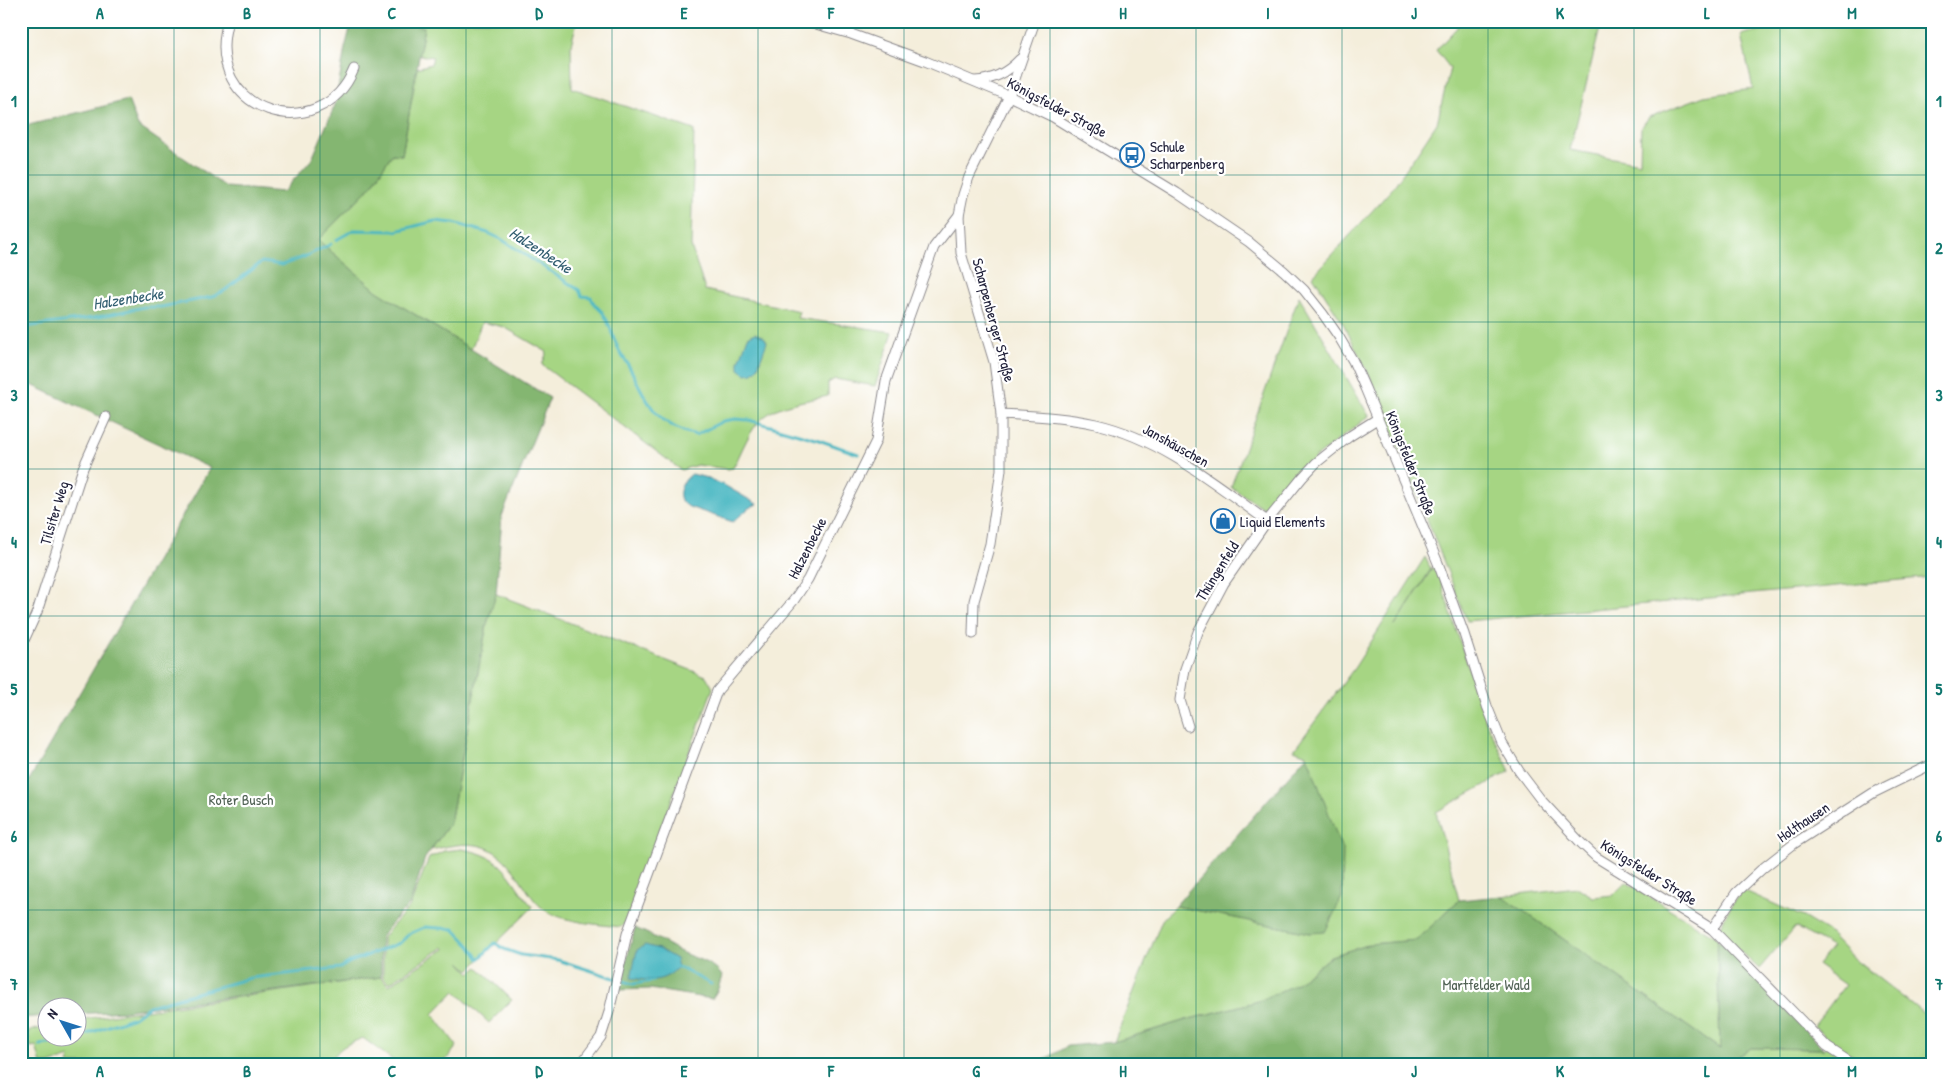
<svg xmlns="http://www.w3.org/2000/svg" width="1953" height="1085" font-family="'Patrick Hand',sans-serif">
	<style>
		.green { fill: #a6d583; stroke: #647c5f }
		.forest { fill: #84b671; stroke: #536c56 }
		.water { fill: #49b7c2; stroke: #366c7e }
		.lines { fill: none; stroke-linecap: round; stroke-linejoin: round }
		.stream { stroke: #49b7c2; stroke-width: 3 }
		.minor-casing { stroke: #8b888b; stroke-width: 11 }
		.minor { stroke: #fff; stroke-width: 9 }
		.grid { fill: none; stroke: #0f766e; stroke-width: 1; stroke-opacity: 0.55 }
		.labels { text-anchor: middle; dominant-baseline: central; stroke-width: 4.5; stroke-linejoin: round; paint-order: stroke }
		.street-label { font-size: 15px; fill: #22223b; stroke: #fff }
		.poi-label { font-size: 15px; fill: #22223b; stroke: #fff; text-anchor: start }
		.park-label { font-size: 15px; fill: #506154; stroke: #fff }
		.water-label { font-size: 16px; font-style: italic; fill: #325e71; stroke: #fff }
		.neatline { fill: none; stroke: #0f766e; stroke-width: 2 }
		.grid-label { font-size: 16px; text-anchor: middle; font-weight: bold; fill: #0f766e }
	</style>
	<rect width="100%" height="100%" fill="#fff"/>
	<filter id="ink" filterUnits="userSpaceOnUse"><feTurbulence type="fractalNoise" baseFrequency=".02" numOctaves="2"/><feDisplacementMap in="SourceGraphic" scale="10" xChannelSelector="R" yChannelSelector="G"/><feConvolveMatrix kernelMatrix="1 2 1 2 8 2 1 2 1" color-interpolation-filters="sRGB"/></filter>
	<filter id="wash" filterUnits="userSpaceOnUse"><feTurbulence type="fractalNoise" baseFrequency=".0096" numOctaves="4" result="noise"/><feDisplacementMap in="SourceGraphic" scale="20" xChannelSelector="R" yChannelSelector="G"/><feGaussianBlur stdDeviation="1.12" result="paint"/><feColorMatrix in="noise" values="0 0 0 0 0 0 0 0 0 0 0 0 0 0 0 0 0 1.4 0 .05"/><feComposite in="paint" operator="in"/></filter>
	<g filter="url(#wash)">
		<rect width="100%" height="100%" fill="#f4eedb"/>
		<g class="green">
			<path d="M 399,21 L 577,21 L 571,45 L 572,88 L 694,130 L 691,246 L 705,290 L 799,311 L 797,318 L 893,332 L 875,386 L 835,379 L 828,383 L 828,396 C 807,401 780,403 764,417 C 749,429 742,452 733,468 L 728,469 L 697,465 L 681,470 L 542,365 L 547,352 L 504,327 L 482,322 L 471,349 L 377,291 L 318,240 L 372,185 L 392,154 L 402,155 L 417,68 L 431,64 L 433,57 L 419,55 L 424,27 Z"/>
			<polygon points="1463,21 1599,21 1600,28 1570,150 1640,163 1641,128 1649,117 1704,96 1753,89 1741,35 1761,30 1801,25 1802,21 1932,21 1932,577 1467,621 1376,389 1344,325 1313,276 1392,189 1417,153 1437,123 1450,68 1436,50"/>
			<polygon points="1299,296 1369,416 1315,458 1265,509 1231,487"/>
			<polygon points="1425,557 1431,569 1395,626 1435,564 1486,722 1510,771 1436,812 1459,900 1417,940 1370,944 1331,956 1296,984 1259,1001 1186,1020 1114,1042 1162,920 1175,906 1310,933 1307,755 1294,750 1355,667"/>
			<path d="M 496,594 L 706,676 L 713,688 L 626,922 L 621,927 C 600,925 568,922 550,913 C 539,908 530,895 524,885 C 496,843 479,838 431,850 L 450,823 L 487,624 Z"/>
			<path d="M 462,849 C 508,857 506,877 533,907 L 469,970 L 460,962 L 470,973 L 478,967 L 512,1000 L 489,1023 L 455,991 L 433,1014 L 457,1046 L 443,1064 L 398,1064 L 363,1038 C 345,1045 339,1047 329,1064 L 68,1064 L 70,1057 L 49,1064 L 41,1064 L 36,1046 L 31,1047 L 27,1032 L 47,1026 L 48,1038 L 78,1038 L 78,1020 L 83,1019 L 381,977 L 389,985 L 445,949 L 444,947 L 389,983 L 383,977 L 383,937 L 410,906 L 429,858 L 444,851 Z"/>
			<polygon points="1626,882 1717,938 1720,1049 1502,896 1577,887 1593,897 1613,895"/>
			<path d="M 1743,890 L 1803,917 L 1828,932 L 1855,960 L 1932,1020 L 1932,1064 L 1739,1064 L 1733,1060 L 1751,1048 L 1823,1049 L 1833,1043 L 1814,1026 L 1845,985 L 1817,965 L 1832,947 L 1795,927 L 1759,969 L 1720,932 C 1724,915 1732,903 1743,890 Z"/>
		</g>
		<g class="forest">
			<polygon points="352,21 399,21 424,27 402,155 392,154 372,185 318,240 377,291 550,398 502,516 496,594 487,624 450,823 425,858 410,904 396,918 381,937 381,977 123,1011 78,1014 78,1008 48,1008 47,1016 21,1018 21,794 210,468 21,380 21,127 128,100 138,126 226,187 283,192 312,159 335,105 345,48"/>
			<polygon points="1307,755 1343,852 1342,897 1325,932 1310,933 1175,906"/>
			<polygon points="1502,896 1720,1049 1717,938 1824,1049 1751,1048 1733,1060 1739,1064 1037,1064 1067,1046 1114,1042 1186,1020 1259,1001 1296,984 1331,956 1370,944 1417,940 1459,900"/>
			<path d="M 635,928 C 650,934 663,942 677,950 C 691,958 713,961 722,976 L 718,989 L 712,999 L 650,989 L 619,990 Z"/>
		</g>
		<g class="water">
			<polygon points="755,333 764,337 767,342 757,369 753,373 746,374 739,369 739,362 748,337"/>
			<path d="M 692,474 L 707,478 L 724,485 L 757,504 L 749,508 L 733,522 L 689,507 L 682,502 C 676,492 683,480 692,474 Z"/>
			<path d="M 645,945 L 659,949 L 676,959 L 678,967 C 664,983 650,981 631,978 L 637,950 Z"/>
		</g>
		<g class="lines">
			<g class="stream">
				<path d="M 336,240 L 354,230 L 396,231 L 435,221 L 454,223 L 488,233 L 501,239 L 579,290 L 582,296 L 591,297 C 593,305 598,307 603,313 C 613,328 614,348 626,361 C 647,398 651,424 696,435 L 723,421 L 735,419 L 749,420 L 816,439 L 858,454"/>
				<polyline points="25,327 93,318 144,307 161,307 212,297 224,291 262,262 282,265 304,257 331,244"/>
				<polyline points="678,967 711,984"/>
				<polyline points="40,1045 65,1042 134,1017 149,1006 250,978 340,968 350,962 400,943 409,934 425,927 454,929 470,946 479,959 495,943 504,949 521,955 558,960 633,984 653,981"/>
			</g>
		</g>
	</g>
	<g filter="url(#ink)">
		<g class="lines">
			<defs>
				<g id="minor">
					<path d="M 228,21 C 201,113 321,149 354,69"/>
					<polyline points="805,21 851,34 925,61 1009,96 1053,117 1177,193 1249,242 1284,271 1304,290 1323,314 1339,337 1353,361 1365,388 1438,563 1464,634 1487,706 1502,743 1519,771 1541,800 1581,843 1596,857 1712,929 1827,1047 1853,1064"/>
					<path d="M 975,81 C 994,80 1008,72 1020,59"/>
					<path d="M 1001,414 C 1033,416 1065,417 1096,424 C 1161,439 1214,483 1267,521"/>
					<polyline points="973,634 974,601 990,544 1001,470 1001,414 994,362 961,253 959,215 963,195 969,177 1009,96 1035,21"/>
					<polyline points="21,647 37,612 83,468 106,417"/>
					<polyline points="1188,726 1180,700 1185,669 1198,632 1224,583 1267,521 1302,478 1316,463 1350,436 1377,419"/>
					<polyline points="1712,929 1736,893 1763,868 1795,843 1873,793 1932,764"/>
					<polyline points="581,1064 601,1037 609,1012 627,934 717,691 794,600 808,579 876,441 886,381 934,247 959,215"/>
				</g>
			</defs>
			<use href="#minor" class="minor-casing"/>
			<use href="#minor" class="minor"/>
		</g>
	</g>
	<path class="grid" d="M 174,21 L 174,1064M 320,21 L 320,1064M 466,21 L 466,1064M 612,21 L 612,1064M 758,21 L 758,1064M 904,21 L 904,1064M 1050,21 L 1050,1064M 1196,21 L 1196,1064M 1342,21 L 1342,1064M 1488,21 L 1488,1064M 1634,21 L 1634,1064M 1780,21 L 1780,1064M 21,175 L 1932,175M 21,322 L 1932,322M 21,469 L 1932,469M 21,616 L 1932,616M 21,763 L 1932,763M 21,910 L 1932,910"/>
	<defs>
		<symbol id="bus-ring" viewBox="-11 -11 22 22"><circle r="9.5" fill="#fff" stroke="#1f6fb2" stroke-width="1.5"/><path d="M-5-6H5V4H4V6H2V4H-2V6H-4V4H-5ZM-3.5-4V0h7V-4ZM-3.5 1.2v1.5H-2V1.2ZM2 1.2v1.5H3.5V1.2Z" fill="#1f6fb2"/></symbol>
		<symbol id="shop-ring" viewBox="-11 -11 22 22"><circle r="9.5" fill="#fff" stroke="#1f6fb2" stroke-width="1.5"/><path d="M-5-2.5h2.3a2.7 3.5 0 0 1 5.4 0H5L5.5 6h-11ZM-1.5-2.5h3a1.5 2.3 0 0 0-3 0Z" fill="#1f6fb2"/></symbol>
	</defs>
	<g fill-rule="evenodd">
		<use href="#bus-ring" x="1118" y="141" width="28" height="28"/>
		<use href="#shop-ring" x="1209" y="507" width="28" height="28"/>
	</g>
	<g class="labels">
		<g class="street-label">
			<text transform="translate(1057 107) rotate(28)">Königsfelder Straße</text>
			<text transform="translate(994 320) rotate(75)">Scharpenberger Straße</text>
			<text transform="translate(1176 445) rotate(29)">Janshäuschen</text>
			<text transform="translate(1411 463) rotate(68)">Königsfelder Straße</text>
			<text transform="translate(54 513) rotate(-73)">Tilsiter Weg</text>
			<text transform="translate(807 548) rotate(-63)">Halzenbecke</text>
			<text transform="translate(1217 571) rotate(-58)">Thüngenfeld</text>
			<text transform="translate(1803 822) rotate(-34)">Holthausen</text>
			<text transform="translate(1649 872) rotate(32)">Königsfelder Straße</text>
		</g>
		<g class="poi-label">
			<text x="1150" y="146">Schule<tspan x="1150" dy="17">Scharpenberg</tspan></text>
			<text x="1240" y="521">Liquid Elements</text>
		</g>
		<g class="park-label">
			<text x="241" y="799">Roter Busch</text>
			<text x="1486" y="984">Martfelder Wald</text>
		</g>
		<g class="water-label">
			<text transform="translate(541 250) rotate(33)">Halzenbecke</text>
			<text transform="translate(128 298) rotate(-9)">Halzenbecke</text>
		</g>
	</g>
	<rect width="1953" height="1085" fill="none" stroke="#fff" stroke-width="55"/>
	<g transform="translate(62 1022) rotate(309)"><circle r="24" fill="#ffffff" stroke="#a7a7b1"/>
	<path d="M0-4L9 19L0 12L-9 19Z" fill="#1f6fb2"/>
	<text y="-8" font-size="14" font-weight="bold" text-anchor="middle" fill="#22223b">N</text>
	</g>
	<rect x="28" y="28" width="1898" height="1030" class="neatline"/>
	<g class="grid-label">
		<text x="100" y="19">A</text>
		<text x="247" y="19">B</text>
		<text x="392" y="19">C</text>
		<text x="539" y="19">D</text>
		<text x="684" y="19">E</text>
		<text x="831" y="19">F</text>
		<text x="976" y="19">G</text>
		<text x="1123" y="19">H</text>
		<text x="1268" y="19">I</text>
		<text x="1414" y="19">J</text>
		<text x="1560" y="19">K</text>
		<text x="1707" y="19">L</text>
		<text x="1852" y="19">M</text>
		<text x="14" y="107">1</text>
		<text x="1939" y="107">1</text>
		<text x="14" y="254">2</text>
		<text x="1939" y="254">2</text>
		<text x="14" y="401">3</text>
		<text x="1939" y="401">3</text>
		<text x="14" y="548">4</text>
		<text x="1939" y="548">4</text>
		<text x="14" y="695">5</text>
		<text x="1939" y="695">5</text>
		<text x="14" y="842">6</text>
		<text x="1939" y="842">6</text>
		<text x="14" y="990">7</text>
		<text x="1939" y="990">7</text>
		<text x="100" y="1077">A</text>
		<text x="247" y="1077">B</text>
		<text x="392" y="1077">C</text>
		<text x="539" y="1077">D</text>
		<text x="684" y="1077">E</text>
		<text x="831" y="1077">F</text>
		<text x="976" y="1077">G</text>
		<text x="1123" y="1077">H</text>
		<text x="1268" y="1077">I</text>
		<text x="1414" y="1077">J</text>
		<text x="1560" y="1077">K</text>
		<text x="1707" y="1077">L</text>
		<text x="1852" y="1077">M</text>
	</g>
</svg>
